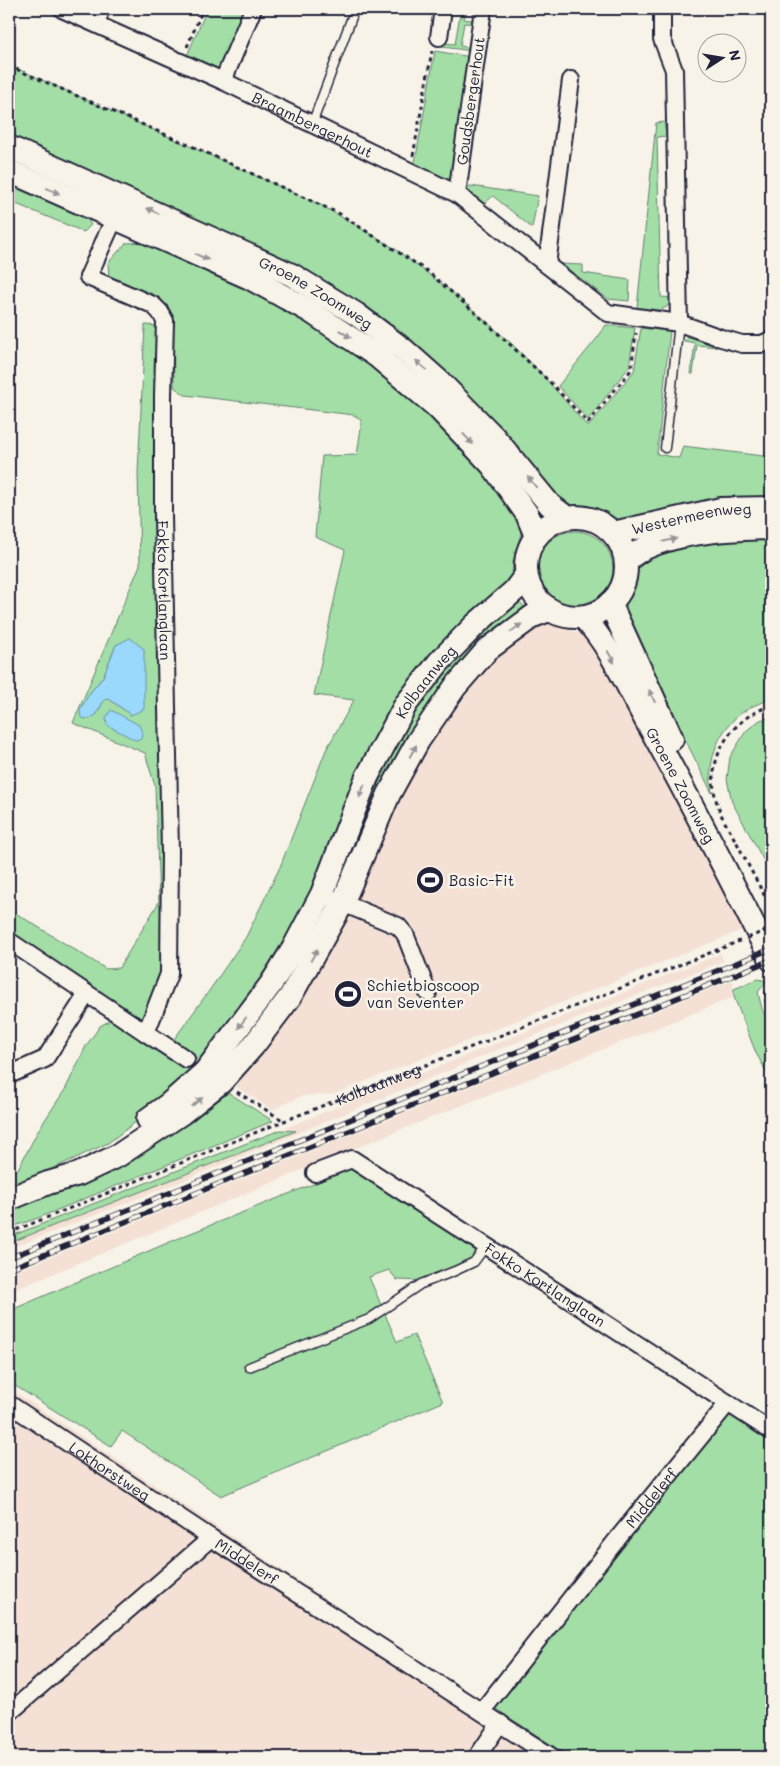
<svg xmlns="http://www.w3.org/2000/svg" width="780" height="1766" font-family="Mali,sans-serif">
	<style>
		.built { fill: #f4e0d4 }
		.green { fill: #a2dea5; stroke: #628070; fill-rule: evenodd }
		.water { fill: #9bd9fc; stroke: #6b90af }
		.lines { fill: none; stroke-linecap: round; stroke-linejoin: round }
		.lane-casing { stroke: #22223b; stroke-width: 11 }
		.street-casing { stroke: #22223b; stroke-width: 20 }
		.secondary-casing { stroke: #22223b; stroke-width: 26 }
		.path { stroke: #22223b; stroke-width: 3; stroke-dasharray: 4 4; stroke-linecap: butt }
		.lane { stroke: #f7f3e8; stroke-width: 8 }
		.street { stroke: #f7f3e8; stroke-width: 16 }
		.secondary { stroke: #f7f3e8; stroke-width: 22 }
		.rail-casing { stroke: #22223b; stroke-width: 5.5 }
		.rail { stroke: #f7f3e8; stroke-width: 4; stroke-dasharray: 11; stroke-linecap: butt }
		.path-bridge { stroke: #22223b; stroke-width: 3; stroke-dasharray: 4 4; stroke-linecap: butt }
		.oneway { fill: #97959a }
		.labels { text-anchor: middle; dominant-baseline: central; stroke-width: 5; stroke-linejoin: round; paint-order: stroke }
		.street-label { font-size: 15px; fill: #22223b; stroke: #f7f3e8 }
		.poi-label { font-size: 15px; fill: #22223b; stroke: #f7f3e8; text-anchor: start }
	</style>
	<rect width="100%" height="100%" fill="#f7f3e8"/>
	<filter id="ink" filterUnits="userSpaceOnUse"><feTurbulence type="fractalNoise" baseFrequency=".02" numOctaves="2"/><feDisplacementMap in="SourceGraphic" scale="10" xChannelSelector="R" yChannelSelector="G"/><feConvolveMatrix kernelMatrix="1 2 1 2 8 2 1 2 1" color-interpolation-filters="sRGB"/></filter>
	<g filter="url(#ink)">
		<g class="built">
			<polygon points="546,624 583,634 590,638 750,927 334,1094 302,1096 272,1110 228,1081 393,798 451,704 505,646 527,629"/>
			<polygon points="720,954 724,961 510,1045 182,1181 9,1249 9,1243 294,1131 280,1130"/>
			<polygon points="733,980 734,997 355,1148 9,1292 9,1274"/>
			<polygon points="9,1388 217,1527 563,1757 9,1757"/>
		</g>
		<g class="green">
			<polygon points="207,9 246,9 220,74 186,58"/>
			<polygon points="451,9 466,9 464,19 477,21 476,24 464,23 460,46 474,48 473,51 442,47 443,43 455,44 460,14 449,13"/>
			<polygon points="435,51 471,57 452,182 447,183 414,168"/>
			<polygon points="9,65 321,205 394,248 451,291 512,344 539,371 588,427 634,371 641,328 670,331 657,454 679,458 683,446 771,457 771,498 620,520 588,506 570,505 553,494 367,315 9,141"/>
			<polygon points="664,122 666,136 657,137 661,297 672,298 668,306 661,310 637,308 656,123"/>
			<polygon points="9,177 86,216 91,225 84,232 9,201"/>
			<polygon points="471,186 538,196 532,228 493,196 484,204 470,194 466,187"/>
			<polygon points="150,242 244,282 313,323 397,381 463,443 518,512 521,533 513,562 512,577 424,673 311,902 275,966 202,1063 172,1042 209,991 246,937 280,867 326,750 354,700 314,695 345,550 315,537 322,456 357,455 362,421 354,415 185,395 174,387 173,317 168,306 160,298 109,277 108,263 126,243"/>
			<polygon points="561,264 583,265 583,273 630,280 629,301 608,299"/>
			<path d="M 145,325 L 161,326 L 163,972 L 144,1021 L 9,937 L 9,909 L 106,969 L 119,968 L 159,902 L 155,786 L 145,753 L 73,723 L 140,565 L 138,473 ZM 130,639 L 144,650 L 131,715 L 109,699 L 104,700 L 96,715 L 89,694 L 103,677 L 116,645 Z"/>
			<polygon points="606,325 635,328 629,367 588,420 558,386 598,337"/>
			<polygon points="688,335 716,346 716,347 697,345 693,374 691,374 695,343 684,341"/>
			<circle cx="575" cy="569" r="38"/>
			<path d="M 771,533 L 771,700 C 737,707 714,735 711,769 C 710,777 711,785 712,793 L 629,628 L 626,604 L 634,588 L 637,570 L 650,557 L 667,549 Z"/>
			<path d="M 517,598 L 525,608 C 501,628 474,648 454,672 C 403,735 374,806 341,880 L 383,772 L 411,711 L 427,686 Z"/>
			<polygon points="771,717 771,874 732,802 727,779 730,757 746,731 760,720"/>
			<polygon points="758,979 767,981 758,992 762,1009 771,1025 771,1080 756,1053 734,997 734,989"/>
			<polygon points="114,1018 195,1070 162,1102 108,1143 9,1189 9,1173 18,1169 39,1129 66,1088 86,1046 100,1026"/>
			<polygon points="221,1088 273,1121 38,1218 9,1228 9,1210"/>
			<polygon points="280,1130 296,1131 9,1243 9,1237"/>
			<polygon points="351,1169 483,1253 458,1271 427,1281 397,1280 389,1270 369,1277 397,1342 414,1335 443,1402 221,1496 122,1431 111,1446 9,1382 9,1311 186,1235"/>
			<polygon points="726,1412 771,1443 771,1757 570,1757 493,1707"/>
		</g>
		<g class="water">
			<polygon points="130,638 144,649 144,709 131,715 109,699 104,700 96,715 89,719 81,718 80,710 89,694 103,677 116,645"/>
			<polygon points="111,710 139,725 142,732 141,739 135,740 107,725 106,718"/>
		</g>
		<g class="lines">
			<defs>
				<g id="lane">
					<polyline points="99,26 106,9"/>
					<polyline points="312,124 352,17"/>
					<polyline points="665,448 679,323"/>
					<polyline points="249,1367 369,1319 421,1284 455,1271 474,1262 486,1246"/>
				</g>
				<g id="street">
					<path id="s2" d="M 62,9 L 223,81 L 457,194 L 608,313 L 679,323 L 721,338 L 742,344 L 762,344 L 771,340"/>
					<polyline points="662,9 662,39 674,70 679,323"/>
					<polyline points="439,37 443,9"/>
					<polyline points="223,81 253,9"/>
					<path id="s3" d="M 457,194 L 483,9"/>
					<path id="s4" d="M 119,208 L 88,277 L 153,305 L 160,312 L 165,321 L 163,396 L 163,516 L 170,851 L 169,974 L 146,1033 L 186,1059"/>
					<polyline points="547,265 571,80"/>
					<polyline points="333,899 398,926 405,934 428,993"/>
					<polyline points="9,941 146,1033"/>
					<polyline points="9,1075 45,1059 87,994"/>
					<path id="s5" d="M 315,1173 L 352,1159 L 771,1431"/>
					<path id="s6" d="M 9,1404 L 211,1538"/>
					<path id="s7" d="M 482,1711 L 619,1537 L 728,1403"/>
					<path id="s8" d="M 9,1713 L 211,1538 L 552,1757"/>
					<polyline points="477,1757 500,1723"/>
				</g>
				<g id="secondary">
					<path id="s9" d="M 9,147 L 292,275 L 356,314 L 404,350 L 440,382 L 494,437 L 550,505 L 566,517"/>
					<polyline points="9,171 250,278 310,311 377,356 437,407 492,465 527,514 536,536"/>
					<circle cx="576" cy="567" r="50"/>
					<path id="s10" d="M 613,533 L 721,509 L 771,508"/>
					<path d="M 626,560 C 632,556 639,551 645,548 C 681,531 732,529 771,528"/>
					<polyline points="610,603 672,739"/>
					<path id="s11" d="M 583,617 C 611,647 628,688 648,724 C 691,801 731,880 771,959"/>
					<path id="s12" d="M 148,1119 L 169,1104 L 205,1072 L 271,984 L 293,949 L 322,894 L 367,777 L 406,704 L 439,662 L 476,624 L 514,591 L 526,575"/>
					<polyline points="9,1199 48,1183 79,1174 119,1155 182,1113 221,1082 253,1046 290,997 342,904 389,794 418,741 455,687 487,650 533,616 549,610"/>
				</g>
			</defs>
			<use href="#lane" class="lane-casing"/>
			<use href="#street" class="street-casing"/>
			<use href="#secondary" class="secondary-casing"/>
			<g class="path">
				<polyline points="187,47 203,9"/>
				<polyline points="9,66 196,148 340,214 427,271 487,323 551,383 588,423 631,370 636,333"/>
				<polyline points="413,156 432,51"/>
				<path d="M 771,706 C 730,717 702,763 718,806 C 722,819 730,831 737,843 C 748,865 760,887 771,908"/>
				<path d="M 771,985 C 762,994 766,1004 771,1014"/>
				<polyline points="237,1092 284,1121"/>
				<path id="s1" d="M 9,1233 L 284,1121 L 740,941"/>
			</g>
			<use href="#lane" class="lane"/>
			<use href="#street" class="street"/>
			<use href="#secondary" class="secondary"/>
			<defs>
				<g id="rail">
					<polyline points="9,1258 771,949"/>
					<polyline points="9,1269 771,960"/>
				</g>
			</defs>
			<use href="#rail" class="rail-casing"/>
			<use href="#rail" class="rail"/>
			<polyline class="path-bridge" points="748,938 771,928"/>
		</g>
		<defs><path id="oneway-solid" d="M-6-.8H1V-3.2L6.5 0L1 3.2V.8H-6Z" transform="scale(1.25)"/></defs>
		<g class="oneway">
			<use href="#oneway-solid" transform="translate(53 191) rotate(24)"/>
			<use href="#oneway-solid" transform="translate(153 211) rotate(-155)"/>
			<use href="#oneway-solid" transform="translate(202 257) rotate(24)"/>
			<use href="#oneway-solid" transform="translate(345 334) rotate(34)"/>
			<use href="#oneway-solid" transform="translate(421 365) rotate(-138)"/>
			<use href="#oneway-solid" transform="translate(468 439) rotate(47)"/>
			<use href="#oneway-solid" transform="translate(532 482) rotate(-130)"/>
			<use href="#oneway-solid" transform="translate(670 540) rotate(-14)"/>
			<use href="#oneway-solid" transform="translate(516 628) rotate(-36)"/>
			<use href="#oneway-solid" transform="translate(611 657) rotate(61)"/>
			<use href="#oneway-solid" transform="translate(652 696) rotate(-115)"/>
			<use href="#oneway-solid" transform="translate(413 751) rotate(-61)"/>
			<use href="#oneway-solid" transform="translate(362 791) rotate(111)"/>
			<use href="#oneway-solid" transform="translate(314 955) rotate(-61)"/>
			<use href="#oneway-solid" transform="translate(242 1023) rotate(126)"/>
			<use href="#oneway-solid" transform="translate(197 1102) rotate(-39)"/>
		</g>
	</g>
	<defs>
		<symbol id="stadium-disc" viewBox="-11 -11 22 22"><circle r="9.5" fill="#22223b" stroke="#f7f3e8"/><path d="M0-5a6.5 5 0 1 0 0 10a6.5 5 0 1 0 0-10ZM-3.5-1.8h7v3.6h-7Z" fill="#fff"/></symbol>
	</defs>
	<g fill-rule="evenodd">
		<use href="#stadium-disc" x="414" y="864" width="32" height="32"/>
		<use href="#stadium-disc" x="332" y="978" width="32" height="32"/>
	</g>
	<g class="labels">
		<g class="street-label">
			<text stroke="none"><textPath href="#s3" startOffset="94">Goudsbergerhout</textPath></text>
			<text stroke="none"><textPath href="#s2" startOffset="276">Braambergerhout</textPath></text>
			<text stroke="none"><textPath href="#s9" startOffset="340">Groene Zoomweg</textPath></text>
			<text stroke="none"><textPath href="#s10" startOffset="80">Westermeenweg</textPath></text>
			<text stroke="none"><textPath href="#s4" startOffset="436">Fokko Kortlanglaan</textPath></text>
			<text stroke="none"><textPath href="#s12" startOffset="525">Kolbaanweg</textPath></text>
			<text stroke="none"><textPath href="#s11" startOffset="195">Groene Zoomweg</textPath></text>
			<text stroke="none"><textPath href="#s1" startOffset="398">Kolbaanweg</textPath></text>
			<text stroke="none"><textPath href="#s5" startOffset="270">Fokko Kortlanglaan</textPath></text>
			<text stroke="none"><textPath href="#s6" startOffset="121">Lokhorstweg</textPath></text>
			<text stroke="none"><textPath href="#s7" startOffset="272">Middelerf</textPath></text>
			<text stroke="none"><textPath href="#s8" startOffset="310">Middelerf</textPath></text>
		</g>
		<g class="poi-label">
			<text x="449" y="880">Basic-Fit</text>
			<text x="367" y="985">Schietbioscoop<tspan x="367" dy="17">van Seventer</tspan></text>
		</g>
	</g>
	<rect width="780" height="1766" fill="none" stroke="#f7f3e8" stroke-width="30"/>
	<rect x="15" y="15" width="750" height="1736" fill="none" stroke="#22223b" stroke-width="2" filter="url(#ink)"/>
	<g transform="translate(722 58) rotate(78)"><circle r="24" fill="#f7f3e8" stroke="#a29fa3"/>
	<path d="M0-4L9 19L0 12L-9 19Z" fill="#22223b"/>
	<text y="-8" font-size="14" font-weight="bold" text-anchor="middle" fill="#22223b">N</text>
	</g>
</svg>
